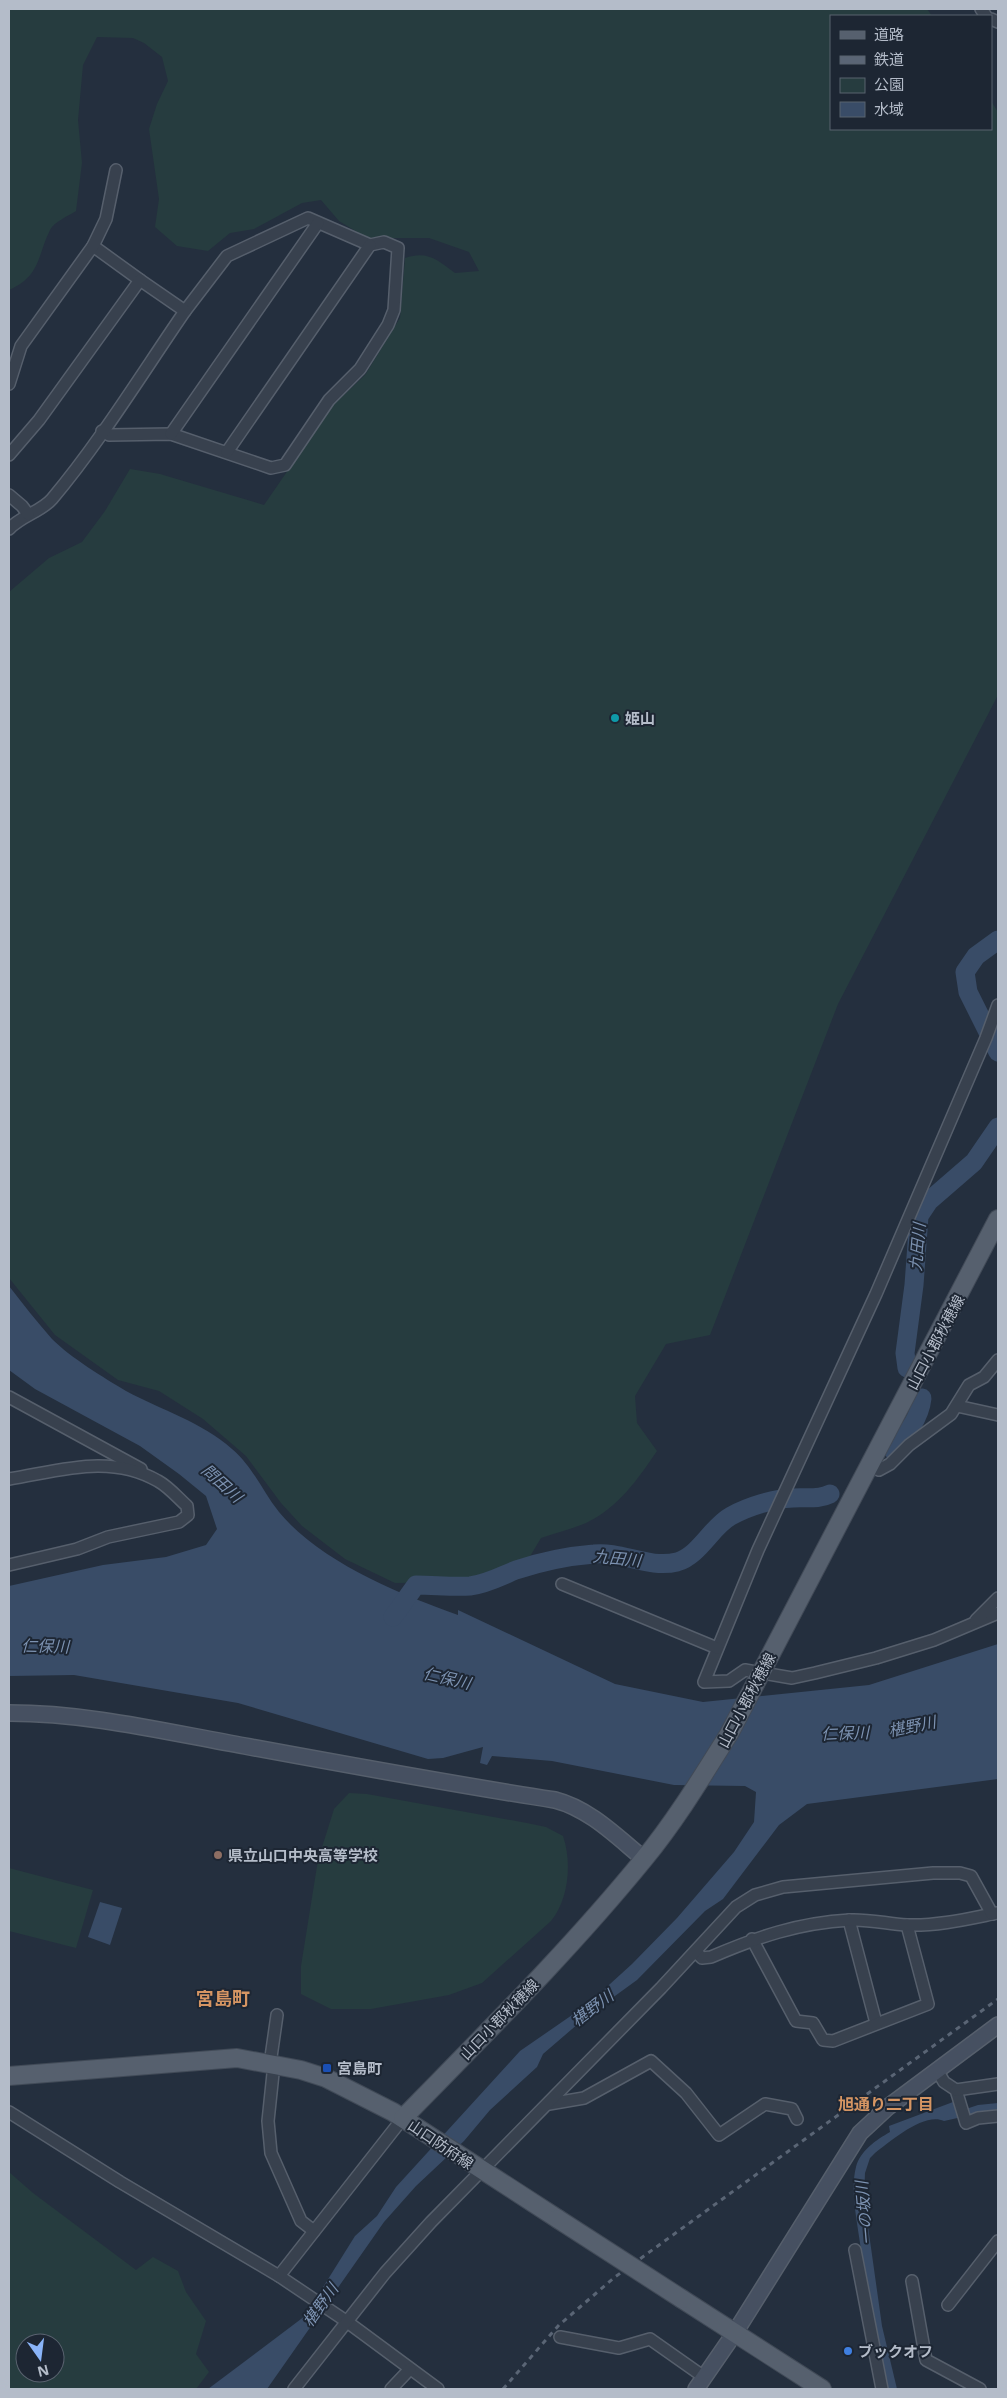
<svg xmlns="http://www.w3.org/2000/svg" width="1007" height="2398" font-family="'Open Sans','Noto Sans JP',sans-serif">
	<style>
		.green { fill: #263c3f; fill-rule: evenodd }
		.water { fill: #394c67 }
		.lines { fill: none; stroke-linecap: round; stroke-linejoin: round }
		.river { stroke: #394c67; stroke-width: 19 }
		.street-casing { stroke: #565f6c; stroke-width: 14 }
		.secondary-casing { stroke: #565f6c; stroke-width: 18 }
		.primary-casing { stroke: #414a57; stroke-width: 20 }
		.street { stroke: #38414e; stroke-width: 11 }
		.secondary { stroke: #465061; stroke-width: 15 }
		.primary { stroke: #56606e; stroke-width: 18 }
		.rail { stroke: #5a6575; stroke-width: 3; stroke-dasharray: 5 5; stroke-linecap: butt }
		.primary-bridge-casing { stroke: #414a57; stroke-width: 20; stroke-linecap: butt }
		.primary-bridge { stroke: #56606e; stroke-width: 18 }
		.culture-dot { fill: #0f9aa8; stroke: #1d2633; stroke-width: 2 }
		.education-dot { fill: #8d6e63; stroke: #1d2633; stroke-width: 2 }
		.transit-dot { fill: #1a4fb4; stroke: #1d2633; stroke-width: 2 }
		.shop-dot { fill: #3f7fe0; stroke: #1d2633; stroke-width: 2 }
		.labels { text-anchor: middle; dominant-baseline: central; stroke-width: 4; stroke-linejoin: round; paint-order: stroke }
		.poi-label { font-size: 15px; font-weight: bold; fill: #b4bcc9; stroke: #1d2633; text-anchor: start }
		.street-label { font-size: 15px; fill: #b4bcc9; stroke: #1d2633 }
		.water-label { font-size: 16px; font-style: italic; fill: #7c92b1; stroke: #1d2633 }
		.neighbourhood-label { font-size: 16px; font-weight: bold; fill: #d59563; stroke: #1d2633 }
		.quarter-label { font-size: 18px; font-weight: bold; fill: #d59563; stroke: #1d2633 }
	</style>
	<rect width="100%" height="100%" fill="#242f3e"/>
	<g class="green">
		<path d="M 9,9 L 927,9 L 932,16 L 831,16 L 831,129 L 991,129 L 991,101 L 998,112 L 998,695 L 838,1004 L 710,1335 L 666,1344 L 635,1396 L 637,1423 L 657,1451 C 638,1479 618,1508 586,1523 C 572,1529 556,1533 541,1538 L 529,1558 L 474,1582 L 395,1583 L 345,1559 L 302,1526 L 281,1503 L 246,1456 L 203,1419 L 159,1391 L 118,1380 L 55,1335 L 9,1278 L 9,592 L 49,558 L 82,542 L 105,511 L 130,469 L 160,474 L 264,505 L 333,405 L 365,375 L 400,318 L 405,258 C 427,250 438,260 455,273 L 479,271 L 469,252 L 429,238 L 367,238 L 339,221 L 321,200 L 302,203 L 254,229 L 230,233 L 208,251 L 177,246 L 155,227 L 159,199 L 149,129 L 157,104 L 168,81 L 162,57 L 144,43 L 133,38 L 97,37 L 83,65 L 78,120 L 82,163 L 76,211 C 68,216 54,222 50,230 C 37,256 41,276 9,290 Z"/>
		<path d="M 349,1793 L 367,1794 L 527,1823 L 546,1827 L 563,1836 C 572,1862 569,1899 551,1921 L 482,1983 L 449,1995 L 371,2009 L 331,2009 L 301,1994 L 301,1966 L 318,1860 L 334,1809 Z"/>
		<polygon points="9,1868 93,1890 76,1948 9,1931"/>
		<path d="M 9,2172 L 33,2193 L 136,2270 L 153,2257 L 178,2271 L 186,2292 L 206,2321 L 196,2354 L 209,2372 L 196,2389 L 9,2389 ZM 25,2343 L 55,2343 L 55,2373 L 25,2373 Z"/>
	</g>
	<g class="water">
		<path d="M 9,1286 C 23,1304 37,1322 52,1339 C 71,1358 103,1377 126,1391 C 161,1410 202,1422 232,1449 C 254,1468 262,1491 279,1512 C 319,1561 399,1594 458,1615 L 458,1610 L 615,1684 L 703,1702 L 869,1685 L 998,1644 L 998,1779 L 807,1804 L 779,1825 L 723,1899 L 705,1911 L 637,1980 L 586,2017 L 543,2054 L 537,2067 L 490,2110 L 464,2141 L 416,2186 L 384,2222 L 267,2389 L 208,2389 L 305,2316 L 355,2236 L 377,2216 L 396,2187 L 520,2051 L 588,2004 L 632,1964 L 677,1918 L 734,1852 L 754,1822 L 756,1792 L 745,1786 L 674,1785 L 552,1761 L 492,1756 L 487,1765 L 480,1763 L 483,1747 L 443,1758 L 428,1759 L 238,1703 L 74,1675 L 9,1676 L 9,1586 L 103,1565 L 166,1557 L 206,1545 L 217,1529 L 206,1496 L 179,1474 L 140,1446 L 35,1389 L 9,1370 Z"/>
		<polygon points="100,1902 122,1908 110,1945 88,1937"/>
		<path d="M 953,2102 L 960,2111 L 978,2105 L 998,2103 L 998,2109 L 944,2121 C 924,2112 891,2141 875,2153 L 870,2158 L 865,2173 L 864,2198 L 882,2326 L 897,2389 L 886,2389 C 876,2341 867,2292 860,2243 C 857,2220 850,2190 856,2167 C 860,2151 876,2140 890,2132 L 889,2126 Z"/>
	</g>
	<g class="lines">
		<g class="river">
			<polyline points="998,940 976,956 965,972 968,992 998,1052"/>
			<polyline points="907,1368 905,1353 914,1285 919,1216 929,1201 974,1162 998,1127"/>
			<path d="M 893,1450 C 906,1435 920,1418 922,1398"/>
			<path d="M 393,1617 L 416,1585 C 434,1585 452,1587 470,1586 C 487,1584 501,1576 516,1570 C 540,1562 569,1556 594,1554 C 621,1551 649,1569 677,1562 C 700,1555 711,1527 731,1516 C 749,1506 773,1499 793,1498 C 806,1497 818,1500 830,1494"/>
		</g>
		<defs>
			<g id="street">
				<polyline points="981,9 986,16"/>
				<polyline points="991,19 998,22"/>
				<polyline points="93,246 140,280"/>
				<polyline points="9,384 21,346 93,246 106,219 116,170"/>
				<polyline points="102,431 109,435 171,434 271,468 285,465 329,400 360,369 388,325 394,310 398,248 384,242 370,245 308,218 227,256 185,311"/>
				<polyline points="171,434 318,223"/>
				<polyline points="227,452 370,245"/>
				<path d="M 9,455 L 39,420 L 140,280 L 185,311 C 143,372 100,442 52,499 C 42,511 21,516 9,529"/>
				<polyline points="9,495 22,506 28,514"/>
				<polyline points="998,1005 986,1038 876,1294 758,1550 704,1682 729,1681 745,1670 792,1678 815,1673 876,1658 934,1640 998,1613"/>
				<polyline points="9,1397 141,1469"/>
				<polyline points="957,1406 998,1415"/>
				<polyline points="870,1466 879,1470 890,1464 909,1445 951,1414 969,1385 984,1377 998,1360"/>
				<path d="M 9,1479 C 59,1471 110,1453 158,1481 C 169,1487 178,1498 187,1506 L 188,1515 L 179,1522 L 108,1537 L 77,1549 L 9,1565"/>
				<polyline points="562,1584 717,1648"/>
				<polyline points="976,1620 998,1598"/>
				<polyline points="849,1920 876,2023"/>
				<polyline points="752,1939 796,2021 813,2023 823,2040 833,2041 928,2004 907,1925"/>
				<path d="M 696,1952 L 702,1958 L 711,1957 C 758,1937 797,1923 850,1920 C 869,1919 888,1924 907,1925 C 938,1926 967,1919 997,1913"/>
				<polyline points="270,2064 277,2015"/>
				<polyline points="274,2064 268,2121 271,2153 301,2221 314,2231"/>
				<polyline points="937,2070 944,2082 956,2090 966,2123 978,2118 998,2116"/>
				<polyline points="956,2090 998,2084"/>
				<polyline points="549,2104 584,2098 651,2061 686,2093 719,2135 765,2104 792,2109 797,2119"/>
				<polyline points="9,2112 120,2182 279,2276 346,2321 438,2389"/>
				<polyline points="855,2250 882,2389"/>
				<polyline points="279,2276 403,2118"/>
				<polyline points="912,2281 926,2360 980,2389"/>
				<polyline points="948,2305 998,2241"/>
				<polyline points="560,2337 619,2348 650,2339 704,2377"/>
				<polyline points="294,2389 385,2273 431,2222 661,1988 736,1907 755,1895 783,1887 933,1873 960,1873 971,1876 992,1914"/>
				<polyline points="391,2389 410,2369"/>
			</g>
			<g id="secondary">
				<path d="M 9,1713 C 89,1713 166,1732 245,1746 C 348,1765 451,1784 555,1800 C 590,1809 617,1837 644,1859"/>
				<polyline points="696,2389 736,2331 860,2133 888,2107 998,2025"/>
			</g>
			<g id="primary">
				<polyline points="9,2076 237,2058 301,2070 326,2078 393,2112 558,2219"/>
				<path d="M 403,2118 C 485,2034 569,1951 644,1859 C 676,1820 702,1777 729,1734 L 998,1219"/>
				<polyline points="682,2299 822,2389"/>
			</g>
		</defs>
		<use href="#street" class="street-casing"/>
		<use href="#secondary" class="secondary-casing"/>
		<use href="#primary" class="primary-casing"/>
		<use href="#street" class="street"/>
		<use href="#secondary" class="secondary"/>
		<use href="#primary" class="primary"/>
		<polyline class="rail" points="503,2389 559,2325 615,2277 998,1999"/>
		<defs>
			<polyline id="primary-bridge" points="558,2219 682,2299"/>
		</defs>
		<use href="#primary-bridge" class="primary-bridge-casing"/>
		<use href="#primary-bridge" class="primary-bridge"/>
	</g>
	<circle class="culture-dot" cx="615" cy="718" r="5"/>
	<circle class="education-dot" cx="218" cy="1855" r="5"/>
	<rect class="transit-dot" x="322" y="2063" width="10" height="10" rx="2.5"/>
	<circle class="shop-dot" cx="848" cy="2351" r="5"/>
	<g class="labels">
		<g class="poi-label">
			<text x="625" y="718">姫山</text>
			<text x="228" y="1855">県立山口中央高等学校</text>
			<text x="337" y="2068">宮島町</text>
			<text x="858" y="2351">ブックオフ</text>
		</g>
		<g class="street-label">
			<text transform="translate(935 1342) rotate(-62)">山口小郡秋穂線</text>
			<text transform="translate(746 1700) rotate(-62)">山口小郡秋穂線</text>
			<text transform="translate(499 2019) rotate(-46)">山口小郡秋穂線</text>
			<text transform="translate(441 2144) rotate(34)">山口防府線</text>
		</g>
		<g class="water-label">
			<text transform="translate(917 1247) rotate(-85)">九田川</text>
			<text transform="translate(222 1483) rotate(42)">問田川</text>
			<text transform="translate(617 1558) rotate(6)">九田川</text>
			<text transform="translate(45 1646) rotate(1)">仁保川</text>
			<text transform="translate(447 1678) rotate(13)">仁保川</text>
			<text transform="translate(912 1726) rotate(-11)">椹野川</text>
			<text transform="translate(845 1733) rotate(-2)">仁保川</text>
			<text transform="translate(592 2008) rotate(-37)">椹野川</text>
			<text transform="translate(864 2213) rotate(-95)">一の坂川</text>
			<text transform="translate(320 2305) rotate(-54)">椹野川</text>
		</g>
		<g class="neighbourhood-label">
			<text x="886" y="2104">旭通り二丁目</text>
		</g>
		<g class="quarter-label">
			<text x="223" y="1998">宮島町</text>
		</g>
	</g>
	<rect width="1007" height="2398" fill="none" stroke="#b4bcc9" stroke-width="20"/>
	<rect x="830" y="15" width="162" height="115" fill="#1d2633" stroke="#59626f"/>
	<rect x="840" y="31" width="25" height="8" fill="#56606e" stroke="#59626f"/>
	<text x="874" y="40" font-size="15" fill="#b4bcc9">道路</text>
	<rect x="840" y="56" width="25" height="8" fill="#5a6575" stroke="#59626f"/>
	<text x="874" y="65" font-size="15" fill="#b4bcc9">鉄道</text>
	<rect x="840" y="78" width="25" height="15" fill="#263c3f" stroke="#59626f"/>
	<text x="874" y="90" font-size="15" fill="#b4bcc9">公園</text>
	<rect x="840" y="102" width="25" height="15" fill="#394c67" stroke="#59626f"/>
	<text x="874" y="115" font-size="15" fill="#b4bcc9">水域</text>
	<g transform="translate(40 2358) rotate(166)"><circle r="24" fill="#1d2633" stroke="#59626f"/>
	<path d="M0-4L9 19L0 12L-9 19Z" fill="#8ab4f8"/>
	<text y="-8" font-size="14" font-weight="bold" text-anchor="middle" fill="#b4bcc9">N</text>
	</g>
</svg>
